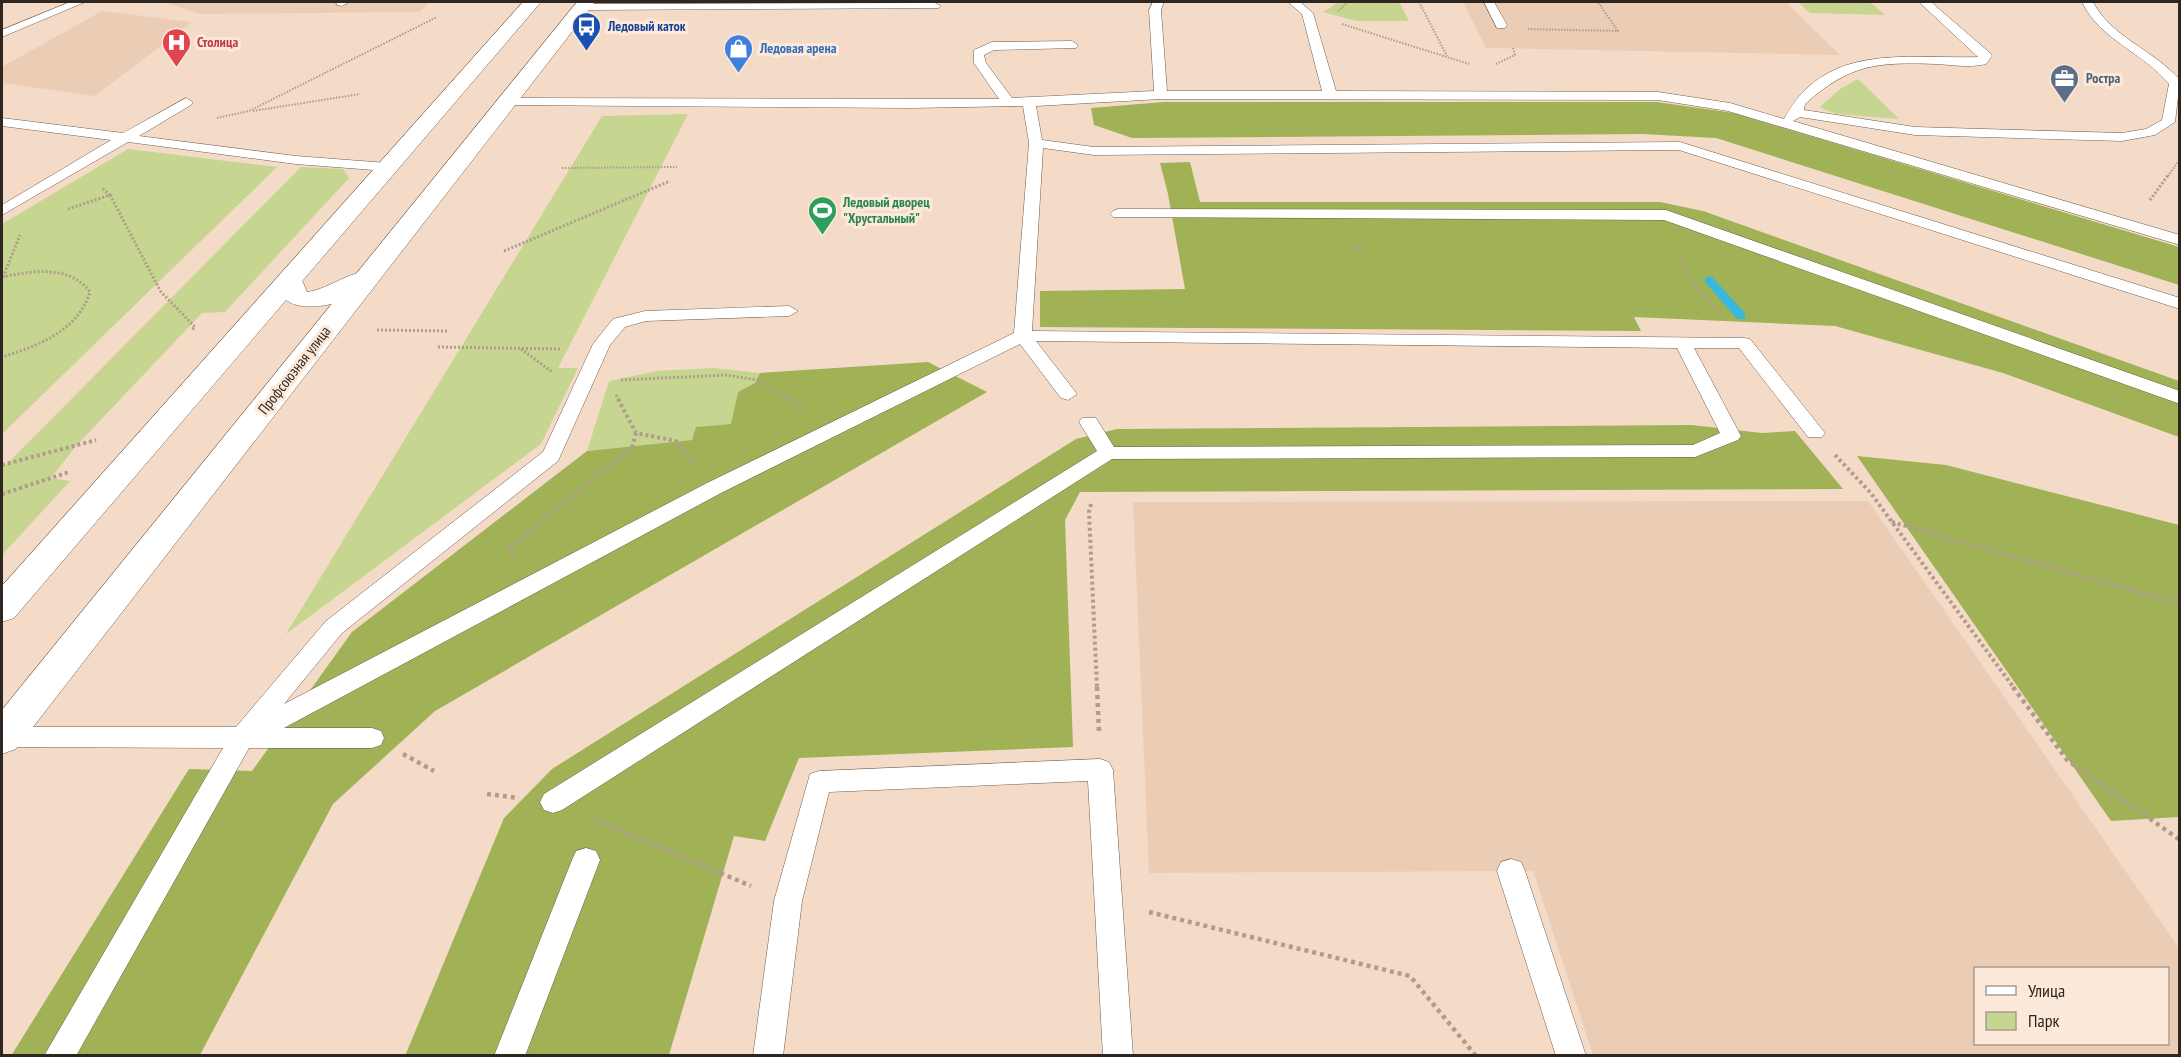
<svg xmlns="http://www.w3.org/2000/svg" width="2181" height="1057" font-family="'PT Sans Narrow',sans-serif">
	<style>
		.built { fill: #ebcdb5; fill-rule: evenodd }
		.green { fill: #c6d58f }
		.forest { fill: #a0b156 }
		.lines { fill: none; stroke-linecap: round; stroke-linejoin: round }
		.stream { fill: #38b8da; fill-rule: evenodd }
		.lane-casing { stroke: #715c4c; stroke-width: 1 }
		.street-casing { stroke: #715c4c; stroke-width: 1 }
		.primary-casing { stroke: #715c4c; stroke-width: 1 }
		.path-far3 { stroke: #b09c8d; stroke-width: 2; stroke-dasharray: 1.5 1.5; stroke-linecap: butt }
		.path-far2 { stroke: #b09c8d; stroke-width: 3; stroke-dasharray: 2 2; stroke-linecap: butt }
		.path-far1 { stroke: #b09c8d; stroke-width: 4; stroke-dasharray: 3 3; stroke-linecap: butt }
		.path { stroke: #b09c8d; stroke-width: 4.5; stroke-dasharray: 4 4; stroke-linecap: butt }
		.lane { fill: #fff; fill-rule: evenodd }
		.street { fill: #fff; fill-rule: evenodd }
		.primary { fill: #fff; fill-rule: evenodd }
		.labels { text-anchor: middle; dominant-baseline: central; stroke-width: 6; stroke-linejoin: round; paint-order: stroke }
		.far-transit-label { font-size: 14px; font-weight: bold; fill: #164399; stroke: #fde9da; text-anchor: start }
		.far-health-label { font-size: 14px; font-weight: bold; fill: #be3a42; stroke: #fde9da; text-anchor: start }
		.far-shop-label { font-size: 14px; font-weight: bold; fill: #366cbe; stroke: #fde9da; text-anchor: start }
		.far-service-label { font-size: 14px; font-weight: bold; fill: #4e5e75; stroke: #fde9da; text-anchor: start }
		.far-leisure-label { font-size: 14px; font-weight: bold; fill: #27864d; stroke: #fde9da; text-anchor: start }
		.street-label { font-size: 15px; fill: #2f261f; stroke: #fde9da }
	</style>
	<rect width="100%" height="100%" fill="#f4dbc8"/>
	<g class="built">
		<polygon points="164,2 430,2 419,12 200,14"/>
		<polygon points="1463,2 1786,2 1840,55 1486,48"/>
		<polygon points="102,11 192,22 95,96 2,83 2,67"/>
		<path d="M 1868,501 L 2179,948 L 2179,1055 L 1593,1055 L 1533,871 L 1149,873 L 1133,502 ZM 1976,968 L 2168,968 L 2168,1044 L 1976,1044 Z"/>
	</g>
	<g class="green">
		<polygon points="1335,2 1399,2 1409,21 1356,21 1323,12 1336,4"/>
		<polygon points="1798,2 1870,2 1885,15 1810,13"/>
		<polygon points="1858,79 1899,119 1836,114 1820,107 1840,89"/>
		<polygon points="688,114 558,368 578,368 541,444 286,634 602,116"/>
		<polygon points="128,149 277,167 2,434 2,224"/>
		<polygon points="301,167 343,169 349,178 225,312 202,313 76,446 51,478 70,481 2,555 2,469"/>
		<polygon points="713,368 760,373 755,383 738,392 732,424 696,427 693,440 587,451 609,381 657,371"/>
	</g>
	<g class="forest">
		<polygon points="1164,102 1657,102 1734,113 2179,247 2179,285 1716,138 1643,134 1132,138 1094,125 1091,108"/>
		<polygon points="1190,162 1200,202 1660,202 1703,211 2179,381 2179,437 2003,373 1835,326 1634,317 1641,331 1040,327 1040,291 1185,289 1168,194 1160,163"/>
		<polygon points="928,362 987,392 435,711 333,804 200,1055 11,1056 189,769 252,771 352,632 587,451 692,440 696,427 731,424 738,392 755,383 760,373"/>
		<polygon points="1692,425 1762,433 1795,431 1843,489 1080,492 1065,520 1073,747 799,758 765,841 734,836 669,1055 405,1056 504,818 552,769 1076,439 1117,429"/>
		<polygon points="1857,456 1946,465 2179,525 2179,817 2111,821"/>
	</g>
	<g class="lines">
		<polygon class="stream" points="1709,276 1713,278 1745,313 1745,319 1737,319 1705,282 1705,278"/>
		<defs>
			<g id="lane">
				<polygon points="70,2 85,2 2,37 2,30"/>
				<polygon points="336,2 350,2 341,6 337,5"/>
				<path d="M 1153,2 L 1164,2 L 1161,10 L 1167,91 L 1322,91 L 1302,14 L 1288,2 L 1300,2 L 1313,13 L 1336,91 L 1658,92 L 1730,103 L 1784,119 C 1825,42 1904,59 1978,57 L 1919,2 L 1931,2 L 1990,53 L 1992,56 L 1986,64 C 1971,68 1952,65 1936,64 C 1876,62 1850,64 1805,104 L 1804,110 L 1915,127 L 2122,133 L 2146,129 L 2162,120 L 2169,84 C 2144,53 2100,40 2082,2 L 2093,2 C 2111,37 2154,50 2180,80 L 2175,122 L 2155,135 L 2122,141 L 1915,135 L 1800,117 L 1793,121 L 2180,235 L 2180,245 L 1728,111 L 1658,100 L 1161,99 L 1036,106 L 1042,140 L 1094,147 L 1680,142 L 2180,298 L 2180,309 L 1679,150 L 1094,155 L 1043,148 L 1032,331 L 1744,338 L 1750,339 L 1825,433 L 1822,437 L 1808,437 L 1739,348 L 1694,348 L 1741,436 L 1738,440 L 1695,457 L 1112,459 L 562,810 L 553,813 L 544,810 L 540,802 L 544,794 L 1097,451 L 1079,422 L 1082,418 L 1096,418 L 1114,447 L 1693,445 L 1720,433 L 1677,348 L 1036,341 L 1077,394 L 1068,400 L 1061,398 L 1020,344 L 721,493 L 284,728 L 372,728 L 381,731 L 384,738 L 381,745 L 372,748 L 249,748 L 76,1056 L 44,1056 L 223,748 L 2,747 L 2,727 L 236,727 L 326,621 L 543,452 L 593,344 L 613,319 L 645,311 L 789,306 L 798,311 L 789,316 L 646,321 L 625,327 L 610,345 L 558,461 L 342,633 L 284,704 L 707,483 L 1014,333 L 1029,143 L 1023,106 L 911,108 L 508,105 L 501,101 L 503,98 L 999,99 L 974,63 L 974,50 L 992,42 L 1072,41 L 1078,45 L 1076,48 L 994,50 L 984,55 L 986,63 L 1012,98 L 1154,91 L 1149,10 Z"/>
				<polygon points="1484,2 1494,2 1507,25 1505,28 1497,28"/>
				<polygon points="935,3 941,6 939,8 582,10 576,7 582,4"/>
				<polygon points="186,98 193,102 191,105 139,136 296,156 387,163 394,167 387,171 296,164 128,142 2,215 2,205 111,140 2,126 2,118 123,133"/>
				<polygon points="1118,209 1666,210 2180,391 2180,404 1664,220 1113,217 1110,214 1113,211"/>
				<polygon points="1100,759 1109,762 1113,770 1133,1056 1103,1056 1088,781 829,792 802,901 783,1056 753,1056 774,901 810,774 819,771"/>
				<polygon points="586,848 596,851 600,860 525,1056 494,1056 572,860 576,851"/>
				<polygon points="1511,859 1521,862 1525,871 1586,1056 1556,1056 1497,871 1501,862"/>
			</g>
			<path id="street" d="M 290,270 L 299,273 L 307,292 C 331,289 353,267 375,273 L 379,278 C 363,300 299,320 281,295 C 276,288 276,279 281,273 Z"/>
			<g id="primary">
				<polygon points="523,2 541,2 14,618 2,622 2,586"/>
				<polygon points="577,2 595,2 16,749 2,754 2,710"/>
			</g>
		</defs>
		<use href="#lane" class="lane-casing"/>
		<use href="#street" class="street-casing"/>
		<use href="#primary" class="primary-casing"/>
		<g class="path-far3">
			<polyline points="1419,2 1447,56"/>
			<polyline points="1338,11 1348,2"/>
			<polyline points="1342,24 1469,64"/>
			<polyline points="1528,29 1618,31 1598,2"/>
			<polyline points="1496,64 1515,55 1513,48"/>
			<polyline points="253,111 360,94"/>
			<polyline points="217,118 249,111 437,17"/>
			<polyline points="562,168 677,167"/>
			<polyline points="2168,176 2180,159"/>
		</g>
		<g class="path-far2">
			<polyline points="110,195 161,292 195,327 192,330"/>
			<polyline points="2150,200 2169,174"/>
			<polyline points="68,209 110,195 102,188"/>
			<polyline points="1353,249 1359,250 1362,242"/>
			<polyline points="504,251 670,181"/>
			<polyline points="1679,252 1688,277 1718,313"/>
			<path d="M 2,277 C 32,271 69,264 90,292 C 78,331 38,346 2,357"/>
			<polyline points="3,277 20,235"/>
			<polyline points="377,330 448,331"/>
			<polyline points="438,347 562,349"/>
			<polyline points="521,349 552,372"/>
			<polyline points="621,380 726,375 757,380 792,400"/>
			<polyline points="616,395 619,400"/>
		</g>
		<g class="path-far1">
			<polyline points="618,399 636,433 676,441 692,461"/>
			<polyline points="789,399 803,407"/>
			<polyline points="1835,455 1870,492 2014,688"/>
			<polyline points="2,465 96,440"/>
			<polyline points="2,494 69,472"/>
			<polyline points="1091,504 1089,512 1097,688"/>
			<polyline points="1892,522 2180,604"/>
			<polyline points="513,555 508,549 632,447 636,433"/>
		</g>
		<g class="path">
			<polyline points="1097,687 1099,733"/>
			<polyline points="2013,687 2067,760 2180,840"/>
			<polyline points="403,754 434,771"/>
			<polyline points="487,794 519,798"/>
			<polyline points="595,820 751,886"/>
			<polyline points="1149,912 1410,976 1476,1056"/>
		</g>
		<use href="#lane" class="lane"/>
		<use href="#street" class="street"/>
		<use href="#primary" class="primary"/>
	</g>
	<defs>
		<symbol id="bus-pin" viewBox="-11 -11 22 30"><path d="M0 17L-7.5 6A9.5 9.5 0 1 1 7.5 6Z" fill="#1a4fb4" stroke="#fde9da"/><path d="M-5-6H5V4H4V6H2V4H-2V6H-4V4H-5ZM-3.5-4V0h7V-4ZM-3.5 1.2v1.5H-2V1.2ZM2 1.2v1.5H3.5V1.2Z" fill="#fff"/></symbol>
		<symbol id="hospital-pin" viewBox="-11 -11 22 30"><path d="M0 17L-7.5 6A9.5 9.5 0 1 1 7.5 6Z" fill="#e0444e" stroke="#fde9da"/><path d="M-5-5h3v3.5h4V-5h3V5h-3V1.5h-4V5h-3Z" fill="#fff"/></symbol>
		<symbol id="shop-pin" viewBox="-11 -11 22 30"><path d="M0 17L-7.5 6A9.5 9.5 0 1 1 7.5 6Z" fill="#3f7fe0" stroke="#fde9da"/><path d="M-5-2.5h2.3a2.7 3.5 0 0 1 5.4 0H5L5.5 6h-11ZM-1.5-2.5h3a1.5 2.3 0 0 0-3 0Z" fill="#fff"/></symbol>
		<symbol id="office-pin" viewBox="-11 -11 22 30"><path d="M0 17L-7.5 6A9.5 9.5 0 1 1 7.5 6Z" fill="#5c6f8a" stroke="#fde9da"/><path d="M-6-3h4V-5.5h4V-3h4V5H-6ZM-1-4.5V-3h2v-1.5ZM-6 0V1H6V0Z" fill="#fff"/></symbol>
		<symbol id="stadium-pin" viewBox="-11 -11 22 30"><path d="M0 17L-7.5 6A9.5 9.5 0 1 1 7.5 6Z" fill="#2e9e5b" stroke="#fde9da"/><path d="M0-5a6.5 5 0 1 0 0 10a6.5 5 0 1 0 0-10ZM-3.5-1.8h7v3.6h-7Z" fill="#fff"/></symbol>
	</defs>
	<g fill-rule="evenodd">
		<use href="#bus-pin" x="570" y="10" width="33" height="45"/>
		<use href="#hospital-pin" x="160" y="26" width="33" height="45"/>
		<use href="#shop-pin" x="722" y="32" width="33" height="45"/>
		<use href="#office-pin" x="2048" y="62" width="33" height="45"/>
		<use href="#stadium-pin" x="806" y="194" width="33" height="45"/>
	</g>
	<g class="labels">
		<g class="far-transit-label">
			<text x="608" y="26">Ледовый каток</text>
		</g>
		<g class="far-health-label">
			<text x="197" y="42">Столица</text>
		</g>
		<g class="far-shop-label">
			<text x="760" y="48">Ледовая арена</text>
		</g>
		<g class="far-service-label">
			<text x="2086" y="78">Ростра</text>
		</g>
		<g class="far-leisure-label">
			<text x="843" y="202">Ледовый дворец<tspan x="843" dy="16">"Хрустальный"</tspan></text>
		</g>
		<g class="street-label">
			<text transform="translate(294 370) rotate(-52)">Профсоюзная улица</text>
		</g>
	</g>
	<rect width="2181" height="1057" fill="none" stroke="#2f261f" stroke-width="6"/>
	<rect x="1974" y="967" width="195" height="78" fill="#fde9da" stroke="#ab9b8f" stroke-width="1.5"/>
	<rect x="1986" y="986" width="30" height="9" fill="#ffffff" stroke="#ab9b8f" stroke-width="1.5"/>
	<text x="2028" y="997" font-size="18" fill="#2f261f">Улица</text>
	<rect x="1986" y="1012" width="30" height="18" fill="#c6d58f" stroke="#ab9b8f" stroke-width="1.5"/>
	<text x="2028" y="1027" font-size="18" fill="#2f261f">Парк</text>
</svg>
